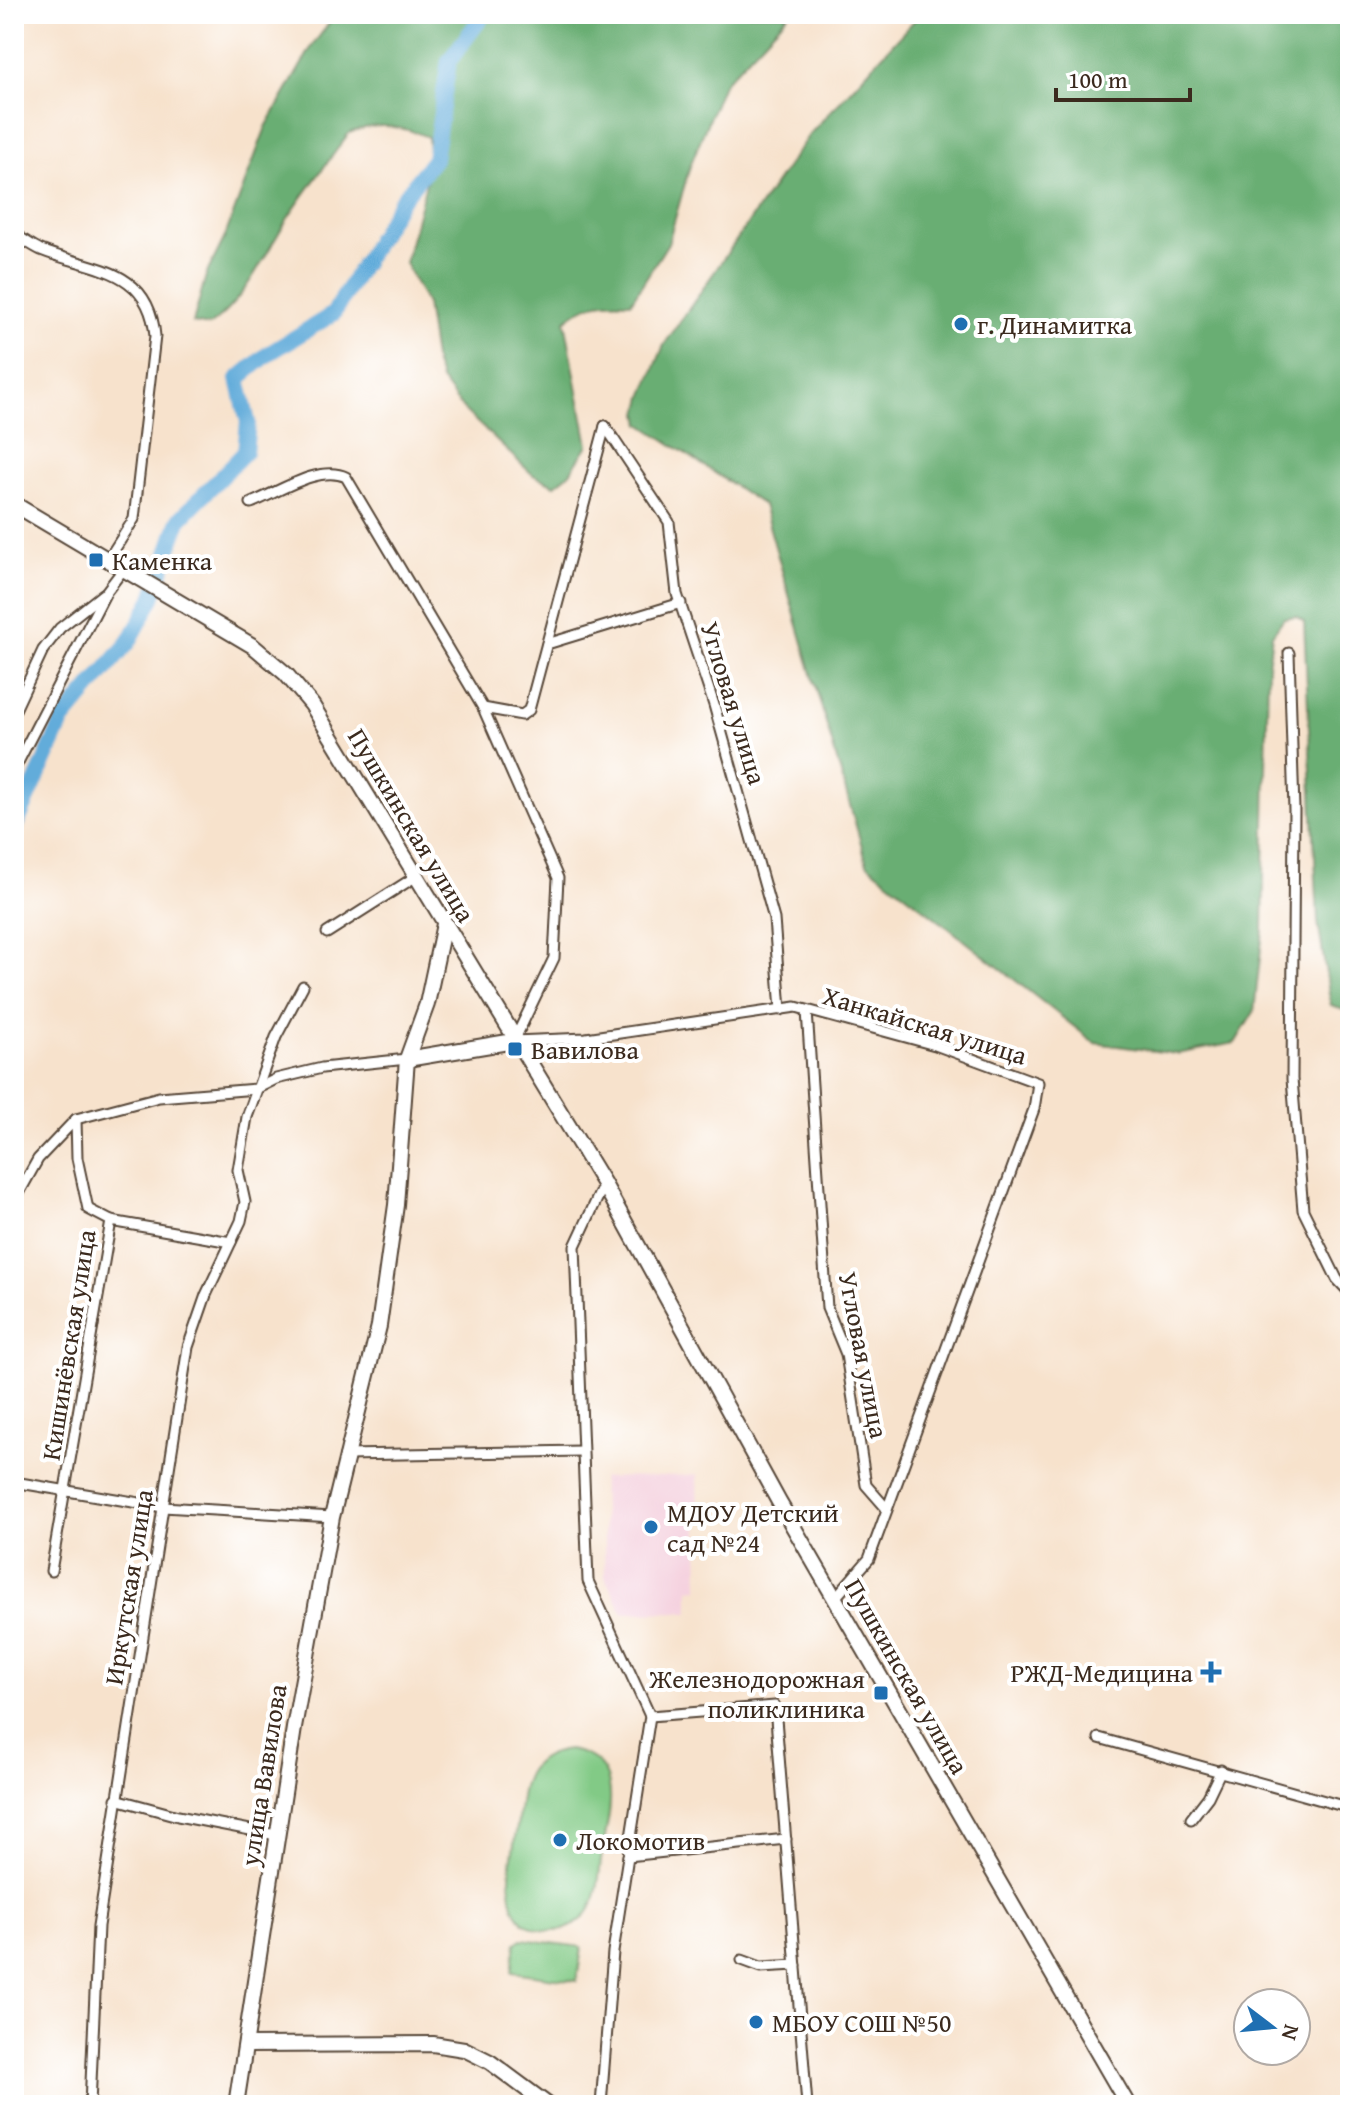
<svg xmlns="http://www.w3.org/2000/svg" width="1364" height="2119" font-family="'Gentium Book Plus',serif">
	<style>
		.built { fill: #f4cfdd }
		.green { fill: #82ca86; stroke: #5e7a52; stroke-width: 2 }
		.forest { fill: #69ae73; stroke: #526c48; stroke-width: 2 }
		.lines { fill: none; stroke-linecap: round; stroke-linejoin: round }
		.river { stroke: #62acda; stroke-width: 16 }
		.street-casing { stroke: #574638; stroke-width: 13 }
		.secondary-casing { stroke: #574638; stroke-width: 18 }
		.street { stroke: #fff; stroke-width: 9 }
		.secondary { stroke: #fff; stroke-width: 14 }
		.poi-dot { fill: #1f6fb2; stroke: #fff; stroke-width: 3 }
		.labels { text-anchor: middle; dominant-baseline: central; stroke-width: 8; stroke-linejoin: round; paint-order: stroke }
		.poi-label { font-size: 26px; fill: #3b2a1e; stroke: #fff; text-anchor: start }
		.street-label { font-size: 26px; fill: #3b2a1e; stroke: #fff }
	</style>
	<rect width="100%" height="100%" fill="#fff"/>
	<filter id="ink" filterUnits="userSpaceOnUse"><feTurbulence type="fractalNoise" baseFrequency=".0125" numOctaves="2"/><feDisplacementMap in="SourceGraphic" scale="16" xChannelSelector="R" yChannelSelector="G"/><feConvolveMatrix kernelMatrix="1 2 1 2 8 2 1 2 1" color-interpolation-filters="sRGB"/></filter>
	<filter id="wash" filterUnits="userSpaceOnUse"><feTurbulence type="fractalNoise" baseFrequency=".006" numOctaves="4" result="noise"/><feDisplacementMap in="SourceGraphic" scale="32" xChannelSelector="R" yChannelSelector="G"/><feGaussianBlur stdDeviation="1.8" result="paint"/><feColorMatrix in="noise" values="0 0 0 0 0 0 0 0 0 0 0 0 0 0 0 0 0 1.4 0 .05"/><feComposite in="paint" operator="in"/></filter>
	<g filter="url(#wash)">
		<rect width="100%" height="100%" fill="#f7e2cc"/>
		<polygon class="built" points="697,1475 699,1588 689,1589 689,1612 623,1613 605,1577 602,1478"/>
		<g class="green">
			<path d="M 568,1750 C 627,1759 609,1812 602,1853 C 599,1872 599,1896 588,1912 C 580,1924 566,1931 551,1931 C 494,1930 511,1863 517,1827 C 520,1809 520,1784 531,1769 C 540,1756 553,1752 568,1750 Z"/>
			<polygon points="522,1939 582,1947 577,1981 512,1972 516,1943"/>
		</g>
		<g class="forest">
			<path d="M 336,14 L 789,14 L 723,84 L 690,166 L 668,243 L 631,302 C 602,300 587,302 565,321 L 588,445 L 569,474 L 555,485 L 533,475 L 463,409 L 441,380 L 435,365 L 426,304 L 405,263 L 430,168 L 428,137 C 400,126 378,121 349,133 C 329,161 307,189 288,218 C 263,257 247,298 209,326 L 193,323 L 206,275 L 224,239 L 266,127 L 312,46 Z"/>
			<polygon points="920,14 1350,14 1350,1012 1331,1006 1318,922 1304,622 1296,616 1284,618 1272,635 1268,666 1263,930 1254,1012 1235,1043 1177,1054 1095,1043 867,864 763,505 641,424 639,413 643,397 664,345 809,135"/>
		</g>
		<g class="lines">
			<polyline class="river" points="14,830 63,720 129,642 153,598 179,520 245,452 248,422 238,379 268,354 333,314 400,202 434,159 449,61 484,14"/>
		</g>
	</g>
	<g filter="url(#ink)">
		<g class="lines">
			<defs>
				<g id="street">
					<path d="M 14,234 C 23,239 32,246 41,250 C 90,270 149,266 155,336 L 134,519 L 109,558"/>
					<polyline points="605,426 669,522 677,594 714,705 774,919 781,1010"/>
					<path d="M 251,503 C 277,493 319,464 346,477 L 483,708 L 558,878 L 554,958 L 514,1041 L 586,1038 L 796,1007 L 935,1045 L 1038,1083 L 1034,1109 L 869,1559 L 835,1598"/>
					<polyline points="547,644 681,603"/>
					<polyline points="1289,653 1294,810 1292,1079 1303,1210 1337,1279 1350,1293"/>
					<polyline points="483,708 522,715 529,710 605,426"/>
					<polyline points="14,712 43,650 60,628 103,594"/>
					<polyline points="14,770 106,592 125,567"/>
					<polyline points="327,933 415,877"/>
					<polyline points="807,1011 827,1308 846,1354 866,1485 887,1509"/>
					<polyline points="76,1119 77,1158 88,1209 111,1221 231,1242"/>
					<polyline points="14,1202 38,1159 76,1119 159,1097 256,1089 276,1079 322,1068 407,1059"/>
					<polyline points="345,1455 581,1451"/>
					<polyline points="14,1482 163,1507 332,1517"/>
					<polyline points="51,1571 111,1221"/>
					<polyline points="650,1716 775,1706 807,2105"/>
					<polyline points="1099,1738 1350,1808"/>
					<polyline points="116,1799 178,1816 276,1835"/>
					<polyline points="1191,1819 1208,1797 1221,1770"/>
					<polyline points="628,1856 786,1839"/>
					<polyline points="742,1960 761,1967 796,1965"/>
					<polyline points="90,2105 98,1926 188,1347 206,1295 241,1221 245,1202 238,1170 247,1117 276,1037 303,986"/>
					<polyline points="601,2105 613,1952 650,1716 588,1581 575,1246 604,1184"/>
				</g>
				<g id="secondary">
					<polyline points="14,504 253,646 286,674 312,705 604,1184 779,1502 1128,2105"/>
					<polyline points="407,1059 514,1041"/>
					<polyline points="246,2045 433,2044 464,2049 490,2062 548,2105"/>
					<polyline points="236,2105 294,1728 332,1517 379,1326 396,1205 407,1059 427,1004 444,924"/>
				</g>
			</defs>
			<use href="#street" class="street-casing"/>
			<use href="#secondary" class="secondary-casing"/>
			<use href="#street" class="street"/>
			<use href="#secondary" class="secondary"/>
		</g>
	</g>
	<g class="poi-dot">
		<circle cx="961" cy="324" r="8"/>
		<rect x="88" y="552" width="16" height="16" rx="4"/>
		<rect x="507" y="1041" width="16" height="16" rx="4"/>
		<circle cx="651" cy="1527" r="8"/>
		<path d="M1207 1660h8v8h8v8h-8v8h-8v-8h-8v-8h8z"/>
		<rect x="873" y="1685" width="16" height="16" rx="4"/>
		<circle cx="560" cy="1840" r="8"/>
		<circle cx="756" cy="2022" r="8"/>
	</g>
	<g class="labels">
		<g class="poi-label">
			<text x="977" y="324">г. Динамитка</text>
			<text x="112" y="560">Каменка</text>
			<text x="531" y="1049">Вавилова</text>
			<text x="667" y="1512">МДОУ Детский<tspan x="667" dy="30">сад №24</tspan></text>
			<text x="1193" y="1672" text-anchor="end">РЖД-Медицина</text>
			<text x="865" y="1678" text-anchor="end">Железнодорожная<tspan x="865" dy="30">поликлиника</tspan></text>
			<text x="576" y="1840">Локомотив</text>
			<text x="772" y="2022">МБОУ СОШ №50</text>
		</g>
		<g class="street-label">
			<text transform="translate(734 703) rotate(73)">Угловая улица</text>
			<text transform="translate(412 825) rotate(59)">Пушкинская улица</text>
			<text transform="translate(925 1025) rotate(17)">Ханкайская улица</text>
			<text transform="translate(68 1345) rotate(-81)">Кишинёвская улица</text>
			<text transform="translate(864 1355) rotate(79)">Угловая улица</text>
			<text transform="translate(128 1587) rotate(-81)">Иркутская улица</text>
			<text transform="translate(907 1676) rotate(60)">Пушкинская улица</text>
			<text transform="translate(263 1775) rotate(-81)">улица Вавилова</text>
		</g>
	</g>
	<rect width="1364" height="2119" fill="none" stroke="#fff" stroke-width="48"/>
	<g transform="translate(1272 2027) rotate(106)"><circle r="38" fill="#ffffff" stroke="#b1aaa5" stroke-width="2"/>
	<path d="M0-6L14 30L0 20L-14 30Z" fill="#1f6fb2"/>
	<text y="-12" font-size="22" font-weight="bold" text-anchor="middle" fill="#3b2a1e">N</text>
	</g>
	<path d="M1056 88v12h134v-12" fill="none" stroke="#3b2a1e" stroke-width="4"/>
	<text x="1068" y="88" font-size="24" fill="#3b2a1e" stroke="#ffffff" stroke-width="6" paint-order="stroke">100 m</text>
</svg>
